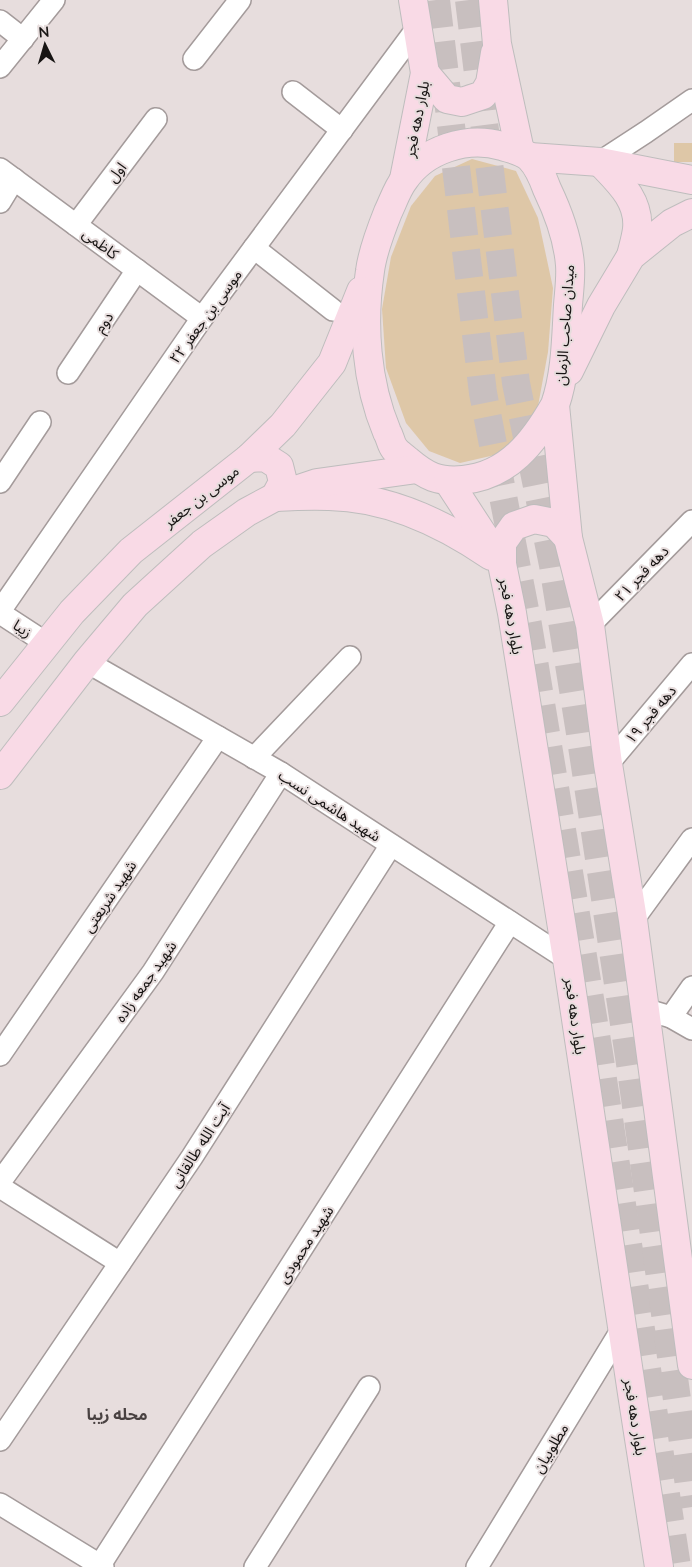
<svg xmlns="http://www.w3.org/2000/svg" width="692" height="1567" font-family="Lato,'Noto Sans Arabic',sans-serif">
	<style>
		.green { fill: #dec7a7 }
		.lines { fill: none; stroke-linecap: round; stroke-linejoin: round }
		.major-tunnel { stroke: #c8bfbf; stroke-width: 28; stroke-dasharray: 28 14; stroke-linecap: butt }
		.minor-casing { stroke: #a49b9b; stroke-width: 24 }
		.major-casing { stroke: #bebdbd; stroke-width: 30 }
		.minor { stroke: #fff; stroke-width: 21 }
		.major { stroke: #f9dae6; stroke-width: 28 }
		.labels { text-anchor: middle; dominant-baseline: central; stroke-width: 4; stroke-linejoin: round; paint-order: stroke }
		.street-label { font-size: 15px; fill: #171413; stroke: #e7dddd }
		.neighbourhood-label { font-size: 16px; font-weight: bold; fill: #494141; stroke: #e7dddd }
	</style>
	<rect width="100%" height="100%" fill="#e7dddd"/>
	<g class="green">
		<rect x="674" y="143" width="18" height="19"/>
		<polygon points="472,159 516,171 538,218 553,288 548,352 538,406 508,452 460,463 429,451 406,423 386,368 382,309 391,257 411,206 435,176"/>
	</g>
	<g class="lines">
		<g class="major-tunnel">
			<polyline points="436,0 483,393 528,625 599,1053 677,1567"/>
			<polyline points="469,0 516,383 553,565 580,733 631,1070 692,1507"/>
		</g>
		<defs>
			<g id="minor">
				<polyline points="0,21 23,39"/>
				<polyline points="194,59 240,0"/>
				<polyline points="0,67 54,0"/>
				<polyline points="293,92 342,130"/>
				<polyline points="600,162 646,132 692,100"/>
				<polyline points="0,169 202,318"/>
				<polyline points="0,202 14,179"/>
				<polyline points="76,225 156,119"/>
				<polyline points="254,248 333,310"/>
				<polyline points="68,373 137,270"/>
				<polyline points="0,482 40,422"/>
				<polyline points="0,611 202,318 418,27"/>
				<polyline points="0,613 46,643"/>
				<polyline points="590,625 692,521"/>
				<polyline points="87,662 281,773 567,959"/>
				<polyline points="254,758 350,657"/>
				<polyline points="608,764 692,664"/>
				<polyline points="633,920 692,839"/>
				<polyline points="644,1009 671,1017 692,1029"/>
				<polyline points="671,1017 692,987"/>
				<polyline points="0,1055 218,737"/>
				<polyline points="0,1182 153,972 281,773"/>
				<polyline points="0,1187 120,1263"/>
				<polyline points="0,1440 192,1157 391,845"/>
				<polyline points="0,1504 103,1567"/>
				<polyline points="100,1565 510,922"/>
				<polyline points="255,1567 369,1387"/>
				<polyline points="477,1567 622,1329"/>
			</g>
			<g id="major">
				<polyline points="493,0 497,44 520,151"/>
				<polyline points="425,73 447,99 462,102 483,95 490,83 495,53"/>
				<polyline points="530,157 600,162 692,180"/>
				<path d="M 600,162 C 618,181 640,200 637,229 C 636,238 633,247 631,256"/>
				<polyline points="404,179 425,73 413,0"/>
				<polyline points="569,371 601,306 631,256 672,223 692,213"/>
				<path d="M 555,405 C 534,442 508,476 463,480 C 438,482 427,477 407,460 C 403,456 397,453 394,448 C 391,444 390,437 387,432 C 366,382 362,324 370,271 C 372,255 382,227 388,212 C 393,202 397,189 404,180 C 425,149 467,136 502,146 C 511,149 523,151 530,158 C 538,166 543,178 547,189 C 558,212 568,238 570,265 C 571,278 569,292 568,305 C 566,338 566,373 555,405 L 568,538 L 590,625 L 608,764 L 633,920 L 692,1365"/>
				<path d="M 249,458 L 265,457 L 279,466 L 283,482 L 275,497 C 293,496 311,495 329,496 C 388,497 443,523 491,556"/>
				<polyline points="448,481 502,564 512,613 567,959 633,1400 659,1567"/>
				<polyline points="502,564 502,543 514,526 534,519 554,523 568,538"/>
				<polyline points="0,702 72,612 131,551 249,458 283,425 332,363 361,291"/>
				<polyline points="0,775 87,662 135,605 202,544 247,512 275,497 317,483 417,469"/>
			</g>
		</defs>
		<use href="#minor" class="minor-casing"/>
		<use href="#major" class="major-casing"/>
		<use href="#minor" class="minor"/>
		<use href="#major" class="major"/>
	</g>
	<g class="labels">
		<g class="street-label">
			<text transform="translate(416 119) rotate(-79)">بلوار دهه فجر</text>
			<text transform="translate(116 172) rotate(-53)">اول</text>
			<text transform="translate(101 243) rotate(37)">کاظمی</text>
			<text transform="translate(205 316) rotate(-54)">موسی بن جعفر ۲۲</text>
			<text transform="translate(103 322) rotate(-56)">دوم</text>
			<text transform="translate(564 325) rotate(-86)">میدان صاحب الزمان</text>
			<text transform="translate(201 496) rotate(-38)">موسی بن جعفر</text>
			<text transform="translate(641 573) rotate(-46)">دهه فجر ۲۱</text>
			<text transform="translate(512 616) rotate(80)">بلوار دهه فجر</text>
			<text transform="translate(23 628) rotate(33)">زیبا</text>
			<text transform="translate(650 714) rotate(-50)">دهه فجر ۱۹</text>
			<text transform="translate(330 805) rotate(33)">شهید هاشمی نسب</text>
			<text transform="translate(109 896) rotate(-56)">شهید شریعتی</text>
			<text transform="translate(145 981) rotate(-55)">شهید جمعه زاده</text>
			<text transform="translate(576 1016) rotate(82)">بلوار دهه فجر</text>
			<text transform="translate(199 1145) rotate(-57)">آیت الله طالقانی</text>
			<text transform="translate(305 1244) rotate(-57)">شهید محمودی</text>
			<text transform="translate(636 1417) rotate(81)">بلوار دهه فجر</text>
			<text transform="translate(550 1448) rotate(-59)">مطلوبیان</text>
		</g>
		<g class="neighbourhood-label">
			<text x="117" y="1413">محله زیبا</text>
		</g>
	</g>
	<g transform="translate(45 45) rotate(355)" stroke="#e7dddd" stroke-width="4" paint-order="stroke">
	<path d="M0-4L9 19L0 12L-9 19Z" fill="#171413"/>
	<text y="-8" font-size="14" font-weight="bold" text-anchor="middle" fill="#171413">N</text>
	</g>
</svg>
